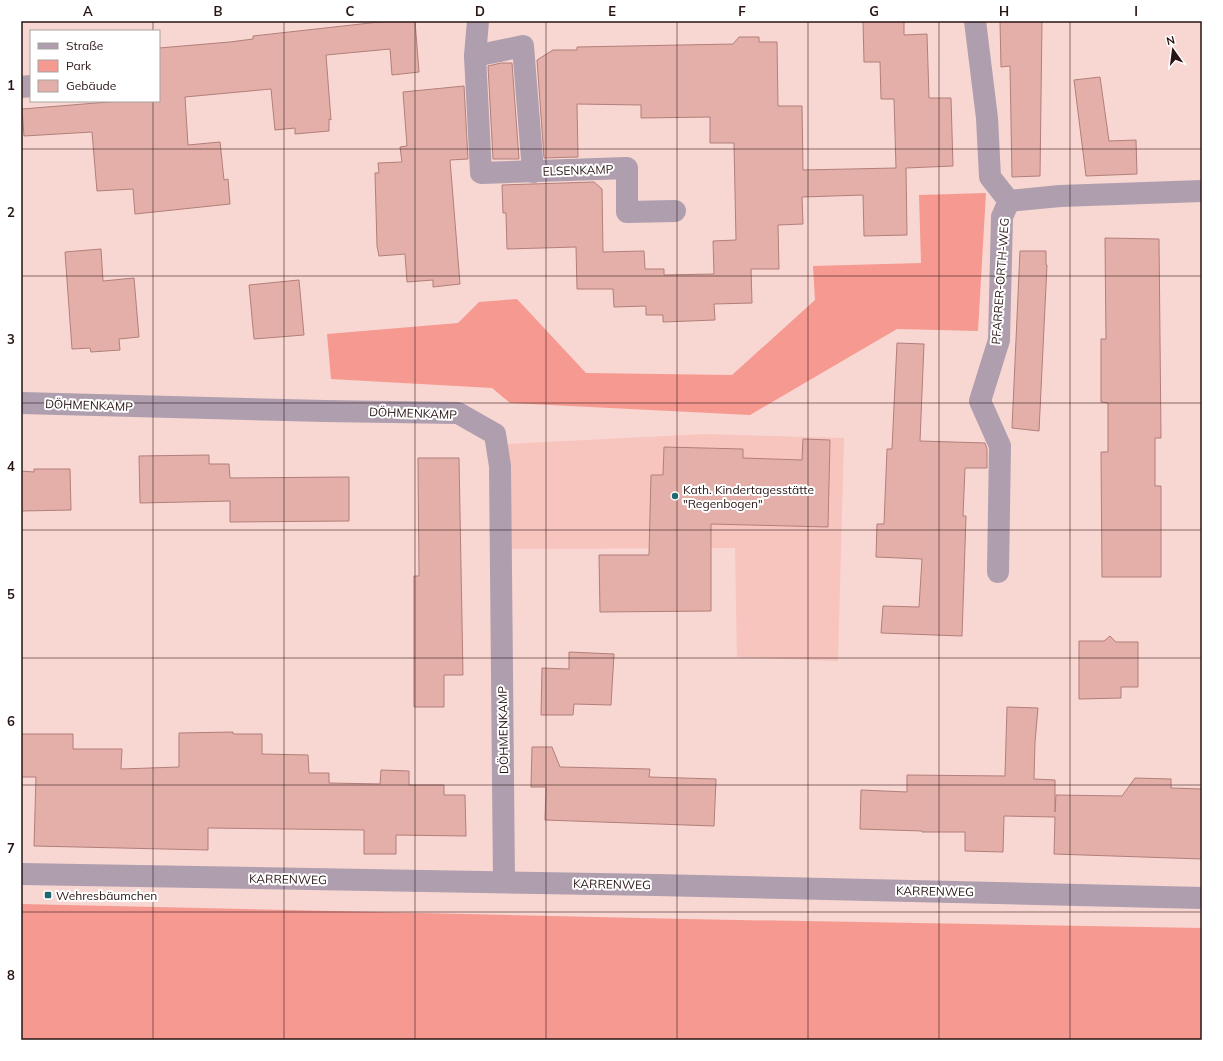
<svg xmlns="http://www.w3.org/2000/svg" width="1223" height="1061" font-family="Mulish,sans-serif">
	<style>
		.built { fill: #f7c4be }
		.green { fill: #f69a91 }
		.building { fill: #e4afa9; stroke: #b27f7a }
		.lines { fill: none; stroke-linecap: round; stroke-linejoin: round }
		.minor { stroke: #ae9eae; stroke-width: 22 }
		.grid { fill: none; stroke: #281413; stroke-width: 1; stroke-opacity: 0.55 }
		.poi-dot { fill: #1e6971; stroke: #fff; stroke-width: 1.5 }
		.labels { text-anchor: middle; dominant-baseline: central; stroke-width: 4; stroke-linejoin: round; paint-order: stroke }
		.street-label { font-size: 12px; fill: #281413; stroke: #fff }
		.poi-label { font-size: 12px; fill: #281413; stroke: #fff; text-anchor: start }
		.neatline { fill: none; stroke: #281413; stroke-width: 1.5 }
		.grid-label { font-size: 13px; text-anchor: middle; font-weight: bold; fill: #281413 }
	</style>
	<rect width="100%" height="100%" fill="#f8d6d2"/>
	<polygon class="built" points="704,434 844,438 838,661 737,657 735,548 509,549 507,444"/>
	<g class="green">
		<polygon points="986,193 978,331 897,329 750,415 510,403 492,388 331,379 327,334 458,323 479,302 517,299 586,373 732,375 815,300 813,266 921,263 919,195"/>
		<polygon points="21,904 685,919 1202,928 1202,1040 21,1040"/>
	</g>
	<g class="building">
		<polygon points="388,21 415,21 419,72 392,75 390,49 326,55 331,120 329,119 329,131 295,134 295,128 275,130 271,89 185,97 188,145 220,142 224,180 228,179 230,204 135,214 133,189 97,191 92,132 24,136 22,109 121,101 159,101 159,48 230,42 253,39 253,36"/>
		<polygon points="863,21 904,21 904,35 927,34 929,98 951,98 953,166 906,168 907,235 864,236 863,195 802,197 803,224 778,225 779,269 751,269 752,303 714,304 715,320 663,322 663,315 646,315 646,306 614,307 613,289 577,289 576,247 507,249 506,213 503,213 502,185 594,182 602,189 603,252 644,251 645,269 664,269 664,275 714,274 713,241 736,240 734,143 710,143 710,117 641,118 641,105 577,104 578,157 544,158 537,60 553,50 577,50 577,47 733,44 739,37 759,37 759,42 777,42 778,106 802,106 803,170 896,168 894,99 881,99 880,62 864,62"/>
		<polygon points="1000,21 1042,21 1040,176 1012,177 1010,66 1001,67"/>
		<polygon points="501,63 512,63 519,159 493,159 488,66"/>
		<polygon points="1100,77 1109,141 1136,140 1137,174 1086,176 1074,80"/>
		<polygon points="464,86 468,159 450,160 460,284 433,287 433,280 407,282 405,254 379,256 377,246 375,173 379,173 378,163 402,162 400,147 407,146 403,92"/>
		<polygon points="1105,238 1159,239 1161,438 1155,438 1155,486 1161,486 1161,577 1102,577 1101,452 1108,452 1108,403 1101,402 1101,339 1106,339"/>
		<polygon points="101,249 103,281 134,278 139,337 119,339 120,350 91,352 90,348 72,349 65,252"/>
		<polygon points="1020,251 1046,251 1046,265 1047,265 1039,431 1012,428"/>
		<polygon points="299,280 304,335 254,339 249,285"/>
		<polygon points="897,343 924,344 920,441 985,443 987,449 987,468 965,468 963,516 966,516 962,636 881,633 883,606 919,607 922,559 876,557 877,524 884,524 887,449 892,449"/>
		<polygon points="803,439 830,440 828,527 711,524 711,611 600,612 599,555 649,555 651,475 663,475 664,447 743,449 743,458 802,460"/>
		<polygon points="209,455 209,464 229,464 230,478 349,477 349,521 230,522 230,501 140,503 139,456"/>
		<polygon points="418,458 459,458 463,675 444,675 444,707 414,707 414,576 419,576"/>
		<polygon points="34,469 70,469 71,510 21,511 21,471 34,472"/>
		<polygon points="1110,636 1116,642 1138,642 1138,687 1121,687 1121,698 1079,699 1079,641 1104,641"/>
		<polygon points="569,652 614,654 611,705 574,704 573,715 541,715 542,668 569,669"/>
		<polygon points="1007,707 1038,708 1035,742 1034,779 1055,780 1055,812 1056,795 1122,796 1135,778 1171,779 1171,788 1202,789 1202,859 1054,854 1055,817 1004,816 1003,852 965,851 965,832 922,832 922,831 860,829 861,790 907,792 907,775 1005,776"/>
		<polygon points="233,732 233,734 262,734 262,754 308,755 309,773 329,773 329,783 380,784 381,770 409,771 409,785 444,785 444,795 465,795 466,836 396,835 396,854 364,854 364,830 208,828 208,850 34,846 36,777 21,777 21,734 73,734 73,749 122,749 121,769 179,767 179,733"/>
		<polygon points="532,747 552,747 560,767 650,769 649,777 716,779 714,826 545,820 546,787 531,787"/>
	</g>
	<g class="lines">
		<g class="minor">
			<polyline points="478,21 475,56 481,173 627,168 627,212 675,211"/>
			<polyline points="975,21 987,118 990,177 1009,201"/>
			<polyline points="475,56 523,46 533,172"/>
			<polyline points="21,87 31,86"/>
			<polyline points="1009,201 1060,196 1202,191"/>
			<polyline points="21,403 325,411 458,413 495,434 500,466 504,882"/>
			<polyline points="998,572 1000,446 980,401 999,340 1002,217 1009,201"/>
			<polyline points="21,874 656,885 1202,898"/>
		</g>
	</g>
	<path class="grid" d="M 153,21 L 153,31M 284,21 L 284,1040M 415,21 L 415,1040M 546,21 L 546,1040M 677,21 L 677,1040M 808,21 L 808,1040M 939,21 L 939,1040M 1070,21 L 1070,1040M 153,101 L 153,1040M 21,149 L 1202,149M 21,276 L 1202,276M 21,403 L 1202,403M 21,530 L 1202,530M 21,658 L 1202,658M 21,785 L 1202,785M 21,912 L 1202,912"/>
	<g class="poi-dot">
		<circle cx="675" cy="496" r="4"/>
		<rect x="44" y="891" width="8" height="8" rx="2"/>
	</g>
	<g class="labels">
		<g class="street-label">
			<text transform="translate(578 170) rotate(-2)">ELSENKAMP</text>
			<text transform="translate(1000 281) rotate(-86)">PFARRER-ORTH-WEG</text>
			<text transform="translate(89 405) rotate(2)">DÖHMENKAMP</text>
			<text transform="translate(413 413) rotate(2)">DÖHMENKAMP</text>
			<text transform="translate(503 730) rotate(-91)">DÖHMENKAMP</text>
			<text transform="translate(288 879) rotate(1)">KARRENWEG</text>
			<text transform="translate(612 884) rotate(1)">KARRENWEG</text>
			<text transform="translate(935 891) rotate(1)">KARRENWEG</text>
		</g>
		<g class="poi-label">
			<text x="683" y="489">Kath. Kindertagesstätte<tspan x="683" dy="14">"Regenbogen"</tspan></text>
			<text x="56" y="895">Wehresbäumchen</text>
		</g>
	</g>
	<rect width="1223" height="1061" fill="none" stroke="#ffffff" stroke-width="44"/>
	<rect x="30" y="30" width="130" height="72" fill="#ffffff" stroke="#a9a1a1"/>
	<rect x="38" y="43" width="20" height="6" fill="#ae9eae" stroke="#a9a1a1"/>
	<text x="66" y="50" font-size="12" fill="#281413">Straße</text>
	<rect x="38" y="60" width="20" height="12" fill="#f69a91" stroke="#a9a1a1"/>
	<text x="66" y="70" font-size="12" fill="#281413">Park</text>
	<rect x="38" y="80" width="20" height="12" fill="#e4afa9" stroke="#a9a1a1"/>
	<text x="66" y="90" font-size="12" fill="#281413">Gebäude</text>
	<g transform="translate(1173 50) rotate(346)" stroke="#ffffff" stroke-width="3" paint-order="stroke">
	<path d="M0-3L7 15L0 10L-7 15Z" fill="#281413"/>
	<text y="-6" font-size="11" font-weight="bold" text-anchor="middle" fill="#281413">N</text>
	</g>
	<rect x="22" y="22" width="1179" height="1017" class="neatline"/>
	<g class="grid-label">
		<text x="88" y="16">A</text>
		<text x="218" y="16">B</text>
		<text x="350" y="16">C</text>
		<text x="480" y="16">D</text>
		<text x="612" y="16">E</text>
		<text x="742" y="16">F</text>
		<text x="874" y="16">G</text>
		<text x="1004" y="16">H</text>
		<text x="1136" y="16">I</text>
		<text x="11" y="90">1</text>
		<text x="11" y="217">2</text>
		<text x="11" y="344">3</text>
		<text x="11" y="471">4</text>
		<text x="11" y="599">5</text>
		<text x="11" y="726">6</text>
		<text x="11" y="853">7</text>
		<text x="11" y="980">8</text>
	</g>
</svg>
